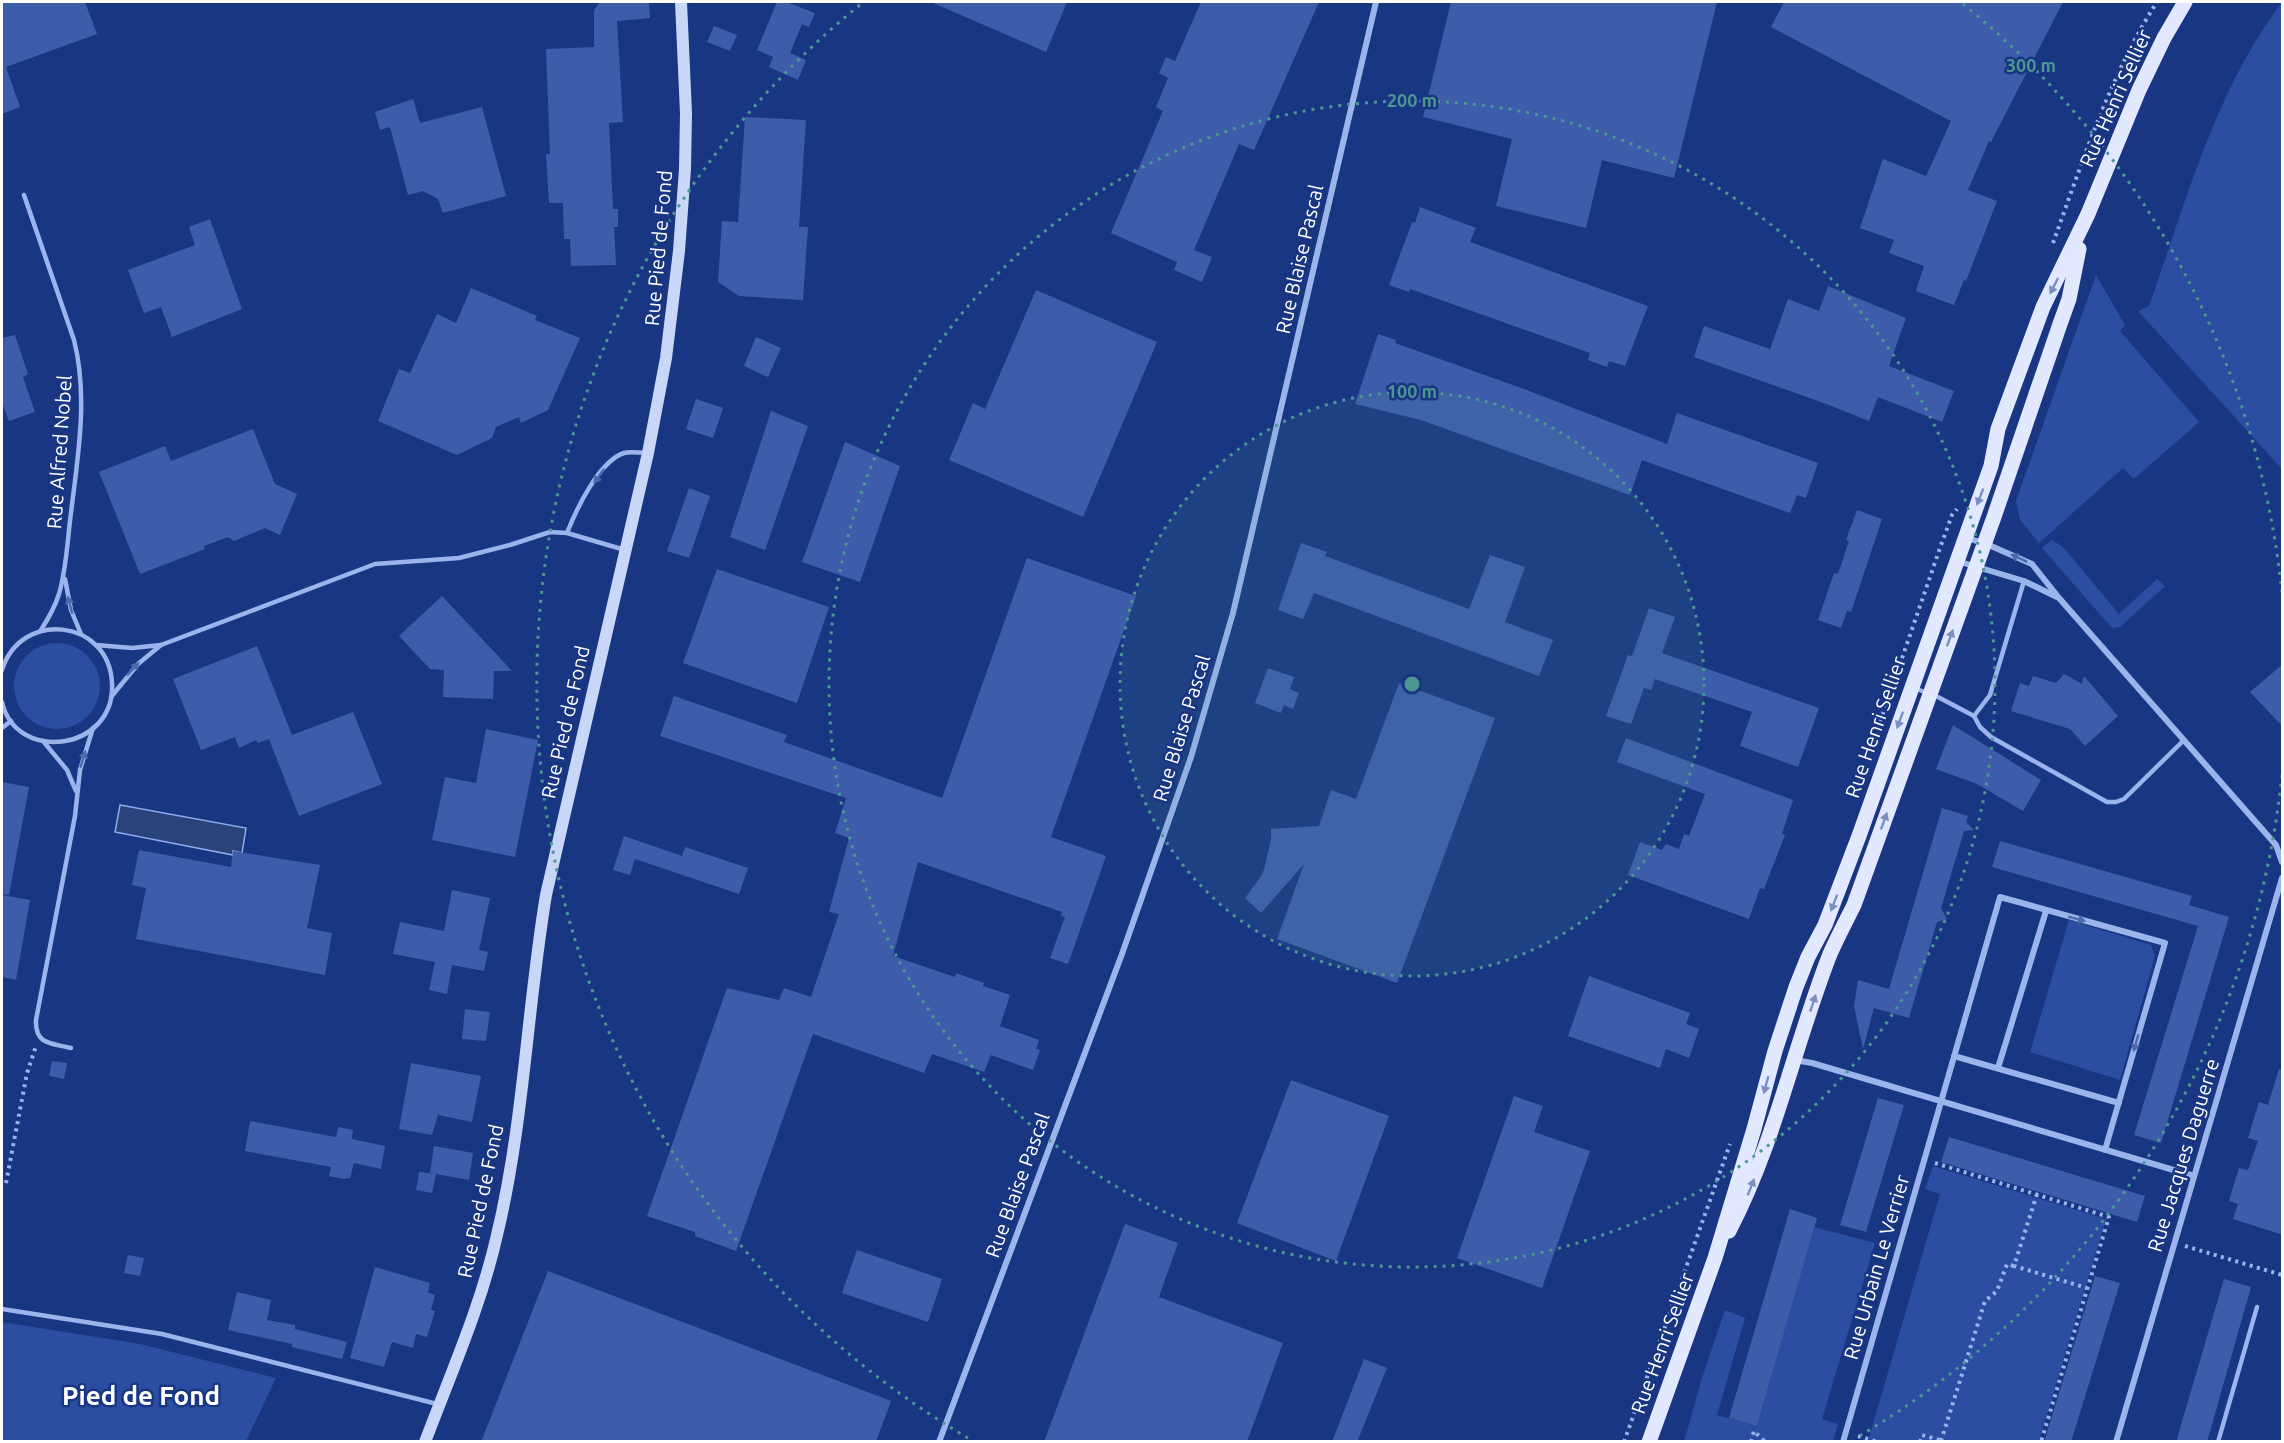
<svg xmlns="http://www.w3.org/2000/svg" width="2284" height="1443" font-family="Ubuntu,sans-serif">
	<style>
		.green { fill: #2b4ea2 }
		.water { fill: #2b427a; stroke: #8facee; stroke-width: 1.5 }
		.building { fill: #3d5daa }
		.lines { fill: none; stroke-linecap: round; stroke-linejoin: round }
		.path { stroke: #9cb4ec; stroke-width: 4; stroke-dasharray: 3 4.5; stroke-linecap: butt }
		.service { stroke: #9cb4ec; stroke-width: 4.5 }
		.minor { stroke: #9cb4ec; stroke-width: 6 }
		.secondary { stroke: #c8d6f8; stroke-width: 12 }
		.primary { stroke: #e1e8ff; stroke-width: 15 }
		.oneway { fill: #7d8fc0 }
		.oneway2 { fill: #4d68ac }
		.ring { fill: none; stroke: #4b9892; stroke-width: 3; stroke-dasharray: 3 6 }
		.labels { text-anchor: middle; dominant-baseline: central; stroke-width: 5; stroke-linejoin: round; paint-order: stroke }
		.street-label { font-size: 20px; fill: #fff; stroke: #193682 }
		.district-label { font-size: 26px; font-weight: bold; fill: #fff; stroke: #193682 }
		.centre { fill: #4b9892; stroke: #193682; stroke-width: 3 }
		.ring-label { font-size: 18px; text-anchor: middle; font-weight: bold; fill: #4b9892; stroke: #193682; stroke-width: 5; stroke-linejoin: round; paint-order: stroke }
	</style>
	<rect width="100%" height="100%" fill="#193682"/>
	<g class="green">
		<path d="M 2282,2 L 2282,469 L 2138,311 L 2149,306 C 2186,202 2215,91 2282,2 Z"/>
		<polygon points="2096,275 2125,325 2120,331 2199,422 2134,479 2123,468 2039,543 2020,520 2016,501"/>
		<polygon points="2052,540 2063,547 2119,614 2157,579 2165,586 2120,627 2112,628 2042,548"/>
		<circle cx="57" cy="686" r="43"/>
		<polygon points="2069,920 2151,945 2155,956 2120,1080 2030,1052"/>
		<polygon points="1933,1166 2106,1219 2039,1441 1868,1441 1940,1194 1925,1189"/>
		<polygon points="1814,1227 1875,1243 1822,1419 1838,1424 1833,1441 1684,1442 1702,1378 1725,1310 1745,1318 1717,1415 1757,1426"/>
		<polygon points="2,1322 140,1344 276,1378 246,1441 2,1441"/>
	</g>
	<polygon class="water" points="120,805 246,828 242,853 233,851 233,855 115,832"/>
	<g class="building">
		<polygon points="2,2 85,2 97,34 6,67 20,107 2,114"/>
		<polygon points="600,2 649,2 650,18 617,21 623,122 609,123 613,209 618,209 618,227 614,227 616,265 571,266 570,239 564,239 563,203 549,203 546,154 550,154 546,49 594,47 594,10"/>
		<polygon points="777,2 786,2 815,13 809,27 802,24 790,53 806,60 798,80 769,67 773,57 757,50"/>
		<polygon points="931,2 1067,2 1046,52"/>
		<polygon points="1201,2 1319,2 1254,150 1239,144 1194,250 1212,257 1202,282 1174,270 1177,262 1111,233 1163,111 1156,107 1168,78 1159,73 1166,57 1175,61"/>
		<polygon points="1451,2 1717,2 1674,178 1602,160 1586,228 1496,206 1512,139 1423,117"/>
		<polygon points="1784,2 2063,2 1991,142 1989,141 1968,190 1997,201 1966,281 1964,280 1954,305 1916,291 1924,266 1889,253 1894,240 1860,228 1883,159 1926,176 1951,121 1771,27"/>
		<polygon points="714,26 737,35 730,51 707,42"/>
		<polygon points="413,99 420,123 482,107 506,196 443,213 438,199 423,191 408,195 390,127 380,130 375,112"/>
		<polygon points="745,117 806,120 799,227 808,227 803,300 739,296 718,282 722,221 738,222"/>
		<polygon points="1420,207 1476,228 1470,242 1648,306 1625,366 1609,361 1607,367 1588,360 1590,353 1410,289 1409,292 1389,285 1412,222 1415,223"/>
		<polygon points="210,219 242,309 172,337 161,307 144,313 128,270 195,245 189,227"/>
		<polygon points="1828,286 1906,318 1889,366 1954,391 1942,422 1878,397 1869,421 1829,405 1694,357 1704,326 1770,349 1788,299 1819,311"/>
		<polygon points="471,288 537,316 535,320 580,338 548,410 521,423 519,417 496,427 492,438 457,455 378,421 399,369 410,373 437,314 456,323"/>
		<polygon points="1036,290 1157,342 1083,517 949,460 973,403 985,409"/>
		<polygon points="1378,334 1396,340 1395,343 1524,389 1667,444 1677,413 1818,463 1806,498 1797,495 1790,513 1642,460 1630,495 1421,420 1355,404"/>
		<polygon points="15,335 28,374 23,377 35,412 9,421 2,403 2,338"/>
		<polygon points="756,337 781,348 768,377 744,366"/>
		<polygon points="696,399 723,408 713,438 686,429"/>
		<polygon points="771,411 808,426 765,550 730,537"/>
		<polygon points="253,429 275,484 297,494 280,535 265,528 234,541 228,537 204,546 205,549 140,574 99,472 165,446 171,461"/>
		<polygon points="845,442 900,466 860,582 802,562"/>
		<polygon points="689,488 710,496 689,558 667,551"/>
		<polygon points="1857,510 1882,519 1851,612 1847,611 1841,628 1818,620 1834,573 1838,574 1849,541 1846,540"/>
		<polygon points="1301,543 1327,552 1325,556 1469,609 1490,555 1525,567 1505,622 1553,640 1539,676 1314,593 1303,619 1278,610"/>
		<polygon points="1027,558 1136,596 1051,837 1106,856 1068,964 1050,958 1065,917 1061,916 1062,912 918,862 893,956 955,977 956,973 984,983 983,986 1010,995 1000,1026 1039,1040 1036,1049 1040,1050 1033,1070 991,1055 984,1072 932,1054 924,1073 813,1034 736,1251 695,1236 695,1232 647,1216 727,988 779,1000 784,988 811,997 839,914 829,912 849,838 835,833 846,798 660,736 674,696 787,735 784,742 942,798"/>
		<polygon points="717,569 829,607 797,703 683,663"/>
		<polygon points="442,596 512,671 494,671 493,699 443,697 444,670 430,669 399,636"/>
		<polygon points="1649,608 1675,617 1662,653 1819,708 1798,767 1740,746 1752,712 1655,679 1651,690 1644,688 1631,724 1606,716 1628,655 1632,656"/>
		<polygon points="257,646 292,735 353,712 382,784 299,816 269,739 258,743 256,740 239,748 235,737 201,750 173,679"/>
		<polygon points="2283,664 2283,727 2250,692"/>
		<polygon points="1268,668 1294,677 1290,689 1299,693 1293,709 1284,705 1281,713 1255,703"/>
		<polygon points="2064,674 2082,684 2084,676 2118,716 2085,746 2070,729 2011,711 2020,683 2029,686 2033,676 2056,683"/>
		<polygon points="1399,683 1495,718 1397,983 1277,939 1304,864 1261,913 1245,898 1262,875 1265,866 1271,839 1271,829 1319,826 1331,790 1356,799"/>
		<polygon points="1953,725 2041,780 2023,811 1977,784 1936,769"/>
		<polygon points="486,729 538,740 515,857 432,840 445,777 476,783"/>
		<polygon points="1626,738 1793,800 1782,834 1785,835 1764,889 1760,888 1749,919 1628,875 1640,842 1662,850 1666,844 1679,849 1684,834 1689,836 1705,794 1617,762"/>
		<polygon points="2,782 29,787 9,895 2,894"/>
		<polygon points="1942,808 1968,816 1966,822 1974,830 1964,831 1941,908 1947,919 1937,922 1909,1018 1874,1008 1863,1049 1854,1006 1858,980 1889,989"/>
		<polygon points="624,836 682,856 685,847 748,868 739,894 635,859 630,875 613,870"/>
		<polygon points="2000,841 2192,896 2189,905 2229,917 2161,1143 2134,1135 2198,926 1992,867"/>
		<polygon points="139,850 231,867 233,851 320,865 307,928 332,933 325,975 136,939 146,888 132,885"/>
		<polygon points="452,890 490,898 479,950 488,952 484,971 452,965 447,994 429,990 435,962 393,954 400,922 444,931"/>
		<polygon points="2,895 30,900 16,980 2,977"/>
		<polygon points="1589,976 1690,1013 1686,1024 1699,1029 1689,1058 1666,1049 1660,1068 1568,1036"/>
		<polygon points="465,1009 490,1012 486,1041 462,1039"/>
		<polygon points="52,1061 67,1063 64,1079 49,1076"/>
		<polygon points="411,1063 481,1076 472,1122 438,1115 432,1135 399,1129"/>
		<polygon points="2279,1069 2283,1070 2283,1235 2233,1219 2238,1204 2229,1201 2239,1168 2248,1170 2258,1141 2248,1138 2259,1102 2268,1105"/>
		<polygon points="1291,1080 1389,1116 1336,1261 1237,1223"/>
		<polygon points="1514,1096 1543,1106 1534,1132 1590,1151 1542,1288 1457,1258"/>
		<polygon points="1878,1098 1904,1105 1866,1232 1840,1225"/>
		<polygon points="250,1121 336,1137 338,1127 353,1130 352,1139 385,1146 381,1169 354,1163 350,1178 344,1179 329,1176 331,1167 245,1151"/>
		<polygon points="1949,1137 2145,1196 2137,1222 1941,1162"/>
		<polygon points="434,1146 473,1153 469,1180 436,1174 432,1193 416,1190 419,1172 436,1174 430,1173"/>
		<polygon points="1790,1209 1817,1218 1757,1426 1729,1418"/>
		<polygon points="1125,1224 1178,1243 1159,1297 1283,1343 1247,1442 1044,1442"/>
		<polygon points="857,1250 942,1279 928,1322 842,1293"/>
		<polygon points="128,1255 144,1258 140,1276 124,1273"/>
		<polygon points="375,1267 430,1283 428,1292 435,1295 431,1310 435,1311 427,1337 416,1334 413,1348 392,1342 384,1367 350,1358"/>
		<polygon points="548,1271 891,1401 876,1442 481,1442"/>
		<polygon points="2095,1276 2120,1283 2071,1442 2044,1442"/>
		<polygon points="2224,1279 2251,1287 2207,1442 2176,1442"/>
		<polygon points="237,1292 271,1300 267,1320 295,1325 295,1329 347,1342 342,1359 292,1347 292,1344 228,1330"/>
		<polygon points="1364,1359 1387,1368 1357,1442 1332,1442"/>
	</g>
	<g class="lines">
		<g class="path">
			<path d="M 2053,243 C 2082,163 2111,73 2157,2"/>
			<polyline points="1880,722 1940,548 1952,515 1957,509"/>
			<polyline points="1935,1163 2109,1217 2041,1442"/>
			<polyline points="6,1183 27,1073 36,1046"/>
			<polyline points="2037,1194 2014,1266 2087,1288"/>
			<polyline points="2185,1246 2282,1275"/>
			<polyline points="1858,1436 1878,1442"/>
			<polyline points="1941,1441 1985,1301 1997,1291 2007,1264 2014,1266"/>
			<polyline points="1624,1442 1730,1144"/>
			<polyline points="1751,1442 1754,1431 1765,1442"/>
			<polyline points="1920,1442 1922,1435 1943,1441"/>
		</g>
		<g class="service">
			<path d="M 24,195 L 74,340 C 89,399 77,461 70,521 C 67,546 66,570 59,594 C 55,607 48,619 41,630"/>
			<path d="M 567,533 C 576,510 599,461 624,453 C 631,451 640,453 648,453"/>
			<polyline points="65,579 71,610 81,634"/>
			<polyline points="96,645 132,648 161,645 375,564 459,558 510,545 550,532 567,533 625,550"/>
			<path d="M 2,670 C 21,609 109,619 112,683 C 116,751 16,764 2,702"/>
			<polyline points="1914,688 1938,697 1974,716 1980,727 1991,737 2107,802 2116,802 2124,799 2184,740"/>
			<polyline points="111,697 138,664 161,645"/>
			<polyline points="1974,716 1990,695 2024,581"/>
			<polyline points="2,728 11,721"/>
			<polyline points="43,741 67,770 76,791"/>
			<path d="M 71,1048 C 51,1043 35,1045 36,1020 L 75,816 L 80,770 L 93,728"/>
			<polyline points="2,1309 162,1334 437,1404"/>
			<polyline points="2218,1442 2257,1307"/>
		</g>
		<g class="minor">
			<polyline points="1965,537 1991,546 2032,564 2059,598 2276,845 2282,862"/>
			<polyline points="1957,561 2024,581 2057,597"/>
			<polyline points="1954,1056 2119,1103"/>
			<polyline points="1795,1060 1812,1063 2194,1176"/>
			<polyline points="1998,1068 2046,911"/>
			<polyline points="939,1442 1122,954 1191,757 1233,613 1376,2"/>
			<polyline points="1843,1442 2000,897 2165,943 2105,1150"/>
			<polyline points="2116,1442 2282,878"/>
		</g>
		<path class="secondary" d="M 425,1442 C 451,1373 481,1306 497,1235 C 524,1123 527,1008 546,895 L 648,453 L 666,358 L 679,251 L 685,169 L 686,113 L 681,2"/>
		<g class="primary">
			<path d="M 1729,1231 C 1775,1143 1794,1046 1830,954 C 1837,938 1846,921 1854,905 L 1994,517 L 2060,324 L 2069,299 L 2079,249"/>
			<polyline points="1649,1442 1715,1258 1754,1129 1775,1051 1796,987 1808,957 1825,925 1859,836 1991,466 1998,429 2043,307 2088,214 2139,90 2164,38 2185,2"/>
		</g>
	</g>
	<defs><path id="oneway-solid" d="M-6-.8H1V-3.2L6.5 0L1 3.2V.8H-6Z" transform="scale(1.5)"/></defs>
	<g class="oneway">
		<use href="#oneway-solid" transform="translate(2054 286) rotate(117)"/>
		<use href="#oneway-solid" transform="translate(1980 497) rotate(111)"/>
		<use href="#oneway-solid" transform="translate(1950 638) rotate(-70)"/>
		<use href="#oneway-solid" transform="translate(1900 720) rotate(110)"/>
		<use href="#oneway-solid" transform="translate(1884 821) rotate(-70)"/>
		<use href="#oneway-solid" transform="translate(1834 903) rotate(111)"/>
		<use href="#oneway-solid" transform="translate(1813 1003) rotate(-72)"/>
		<use href="#oneway-solid" transform="translate(1766 1085) rotate(105)"/>
		<use href="#oneway-solid" transform="translate(1751 1187) rotate(-69)"/>
	</g>
	<g class="oneway2">
		<use href="#oneway-solid" transform="translate(599 476) rotate(126)"/>
		<use href="#oneway-solid" transform="translate(2019 558) rotate(-155)"/>
		<use href="#oneway-solid" transform="translate(70 605) rotate(-105)"/>
		<use href="#oneway-solid" transform="translate(133 669) rotate(-47)"/>
		<use href="#oneway-solid" transform="translate(83 759) rotate(-73)"/>
		<use href="#oneway-solid" transform="translate(2077 919) rotate(15)"/>
		<use href="#oneway-solid" transform="translate(2136 1043) rotate(106)"/>
	</g>
	<circle cx="1412" cy="684" r="292" fill="#4b9892" fill-opacity=".12"/>
	<g class="ring">
		<circle cx="1412" cy="684" r="292"/>
		<circle cx="1412" cy="684" r="583"/>
		<path d="M2282 775A875 875 0 0 1 1856 1438M968 1438A875 875 0 0 1 861 4M1963 4A875 875 0 0 1 2282 593"/>
	</g>
	<g class="labels">
		<g class="street-label">
			<text transform="translate(2115 98) rotate(-66)">Rue Henri Sellier</text>
			<text transform="translate(658 248) rotate(-85)">Rue Pied de Fond</text>
			<text transform="translate(1299 259) rotate(-77)">Rue Blaise Pascal</text>
			<text transform="translate(59 452) rotate(-86)">Rue Alfred Nobel</text>
			<text transform="translate(565 722) rotate(-77)">Rue Pied de Fond</text>
			<text transform="translate(1875 727) rotate(-71)">Rue Henri Sellier</text>
			<text transform="translate(1181 728) rotate(-73)">Rue Blaise Pascal</text>
			<text transform="translate(2183 1155) rotate(-73)">Rue Jacques Daguerre</text>
			<text transform="translate(1017 1185) rotate(-70)">Rue Blaise Pascal</text>
			<text transform="translate(480 1201) rotate(-78)">Rue Pied de Fond</text>
			<text transform="translate(1876 1267) rotate(-74)">Rue Urbain Le Verrier</text>
			<text transform="translate(1662 1343) rotate(-70)">Rue Henri Sellier</text>
		</g>
		<g class="district-label">
			<text x="141" y="1395">Pied de Fond</text>
		</g>
	</g>
	<circle cx="1412" cy="684" r="9" class="centre"/>
	<g class="ring-label">
		<text x="2031" y="72">300 m</text>
		<text x="1412" y="107">200 m</text>
		<text x="1412" y="398">100 m</text>
	</g>
	<rect width="2284" height="1443" fill="none" stroke="#ffffff" stroke-width="6"/>
</svg>
